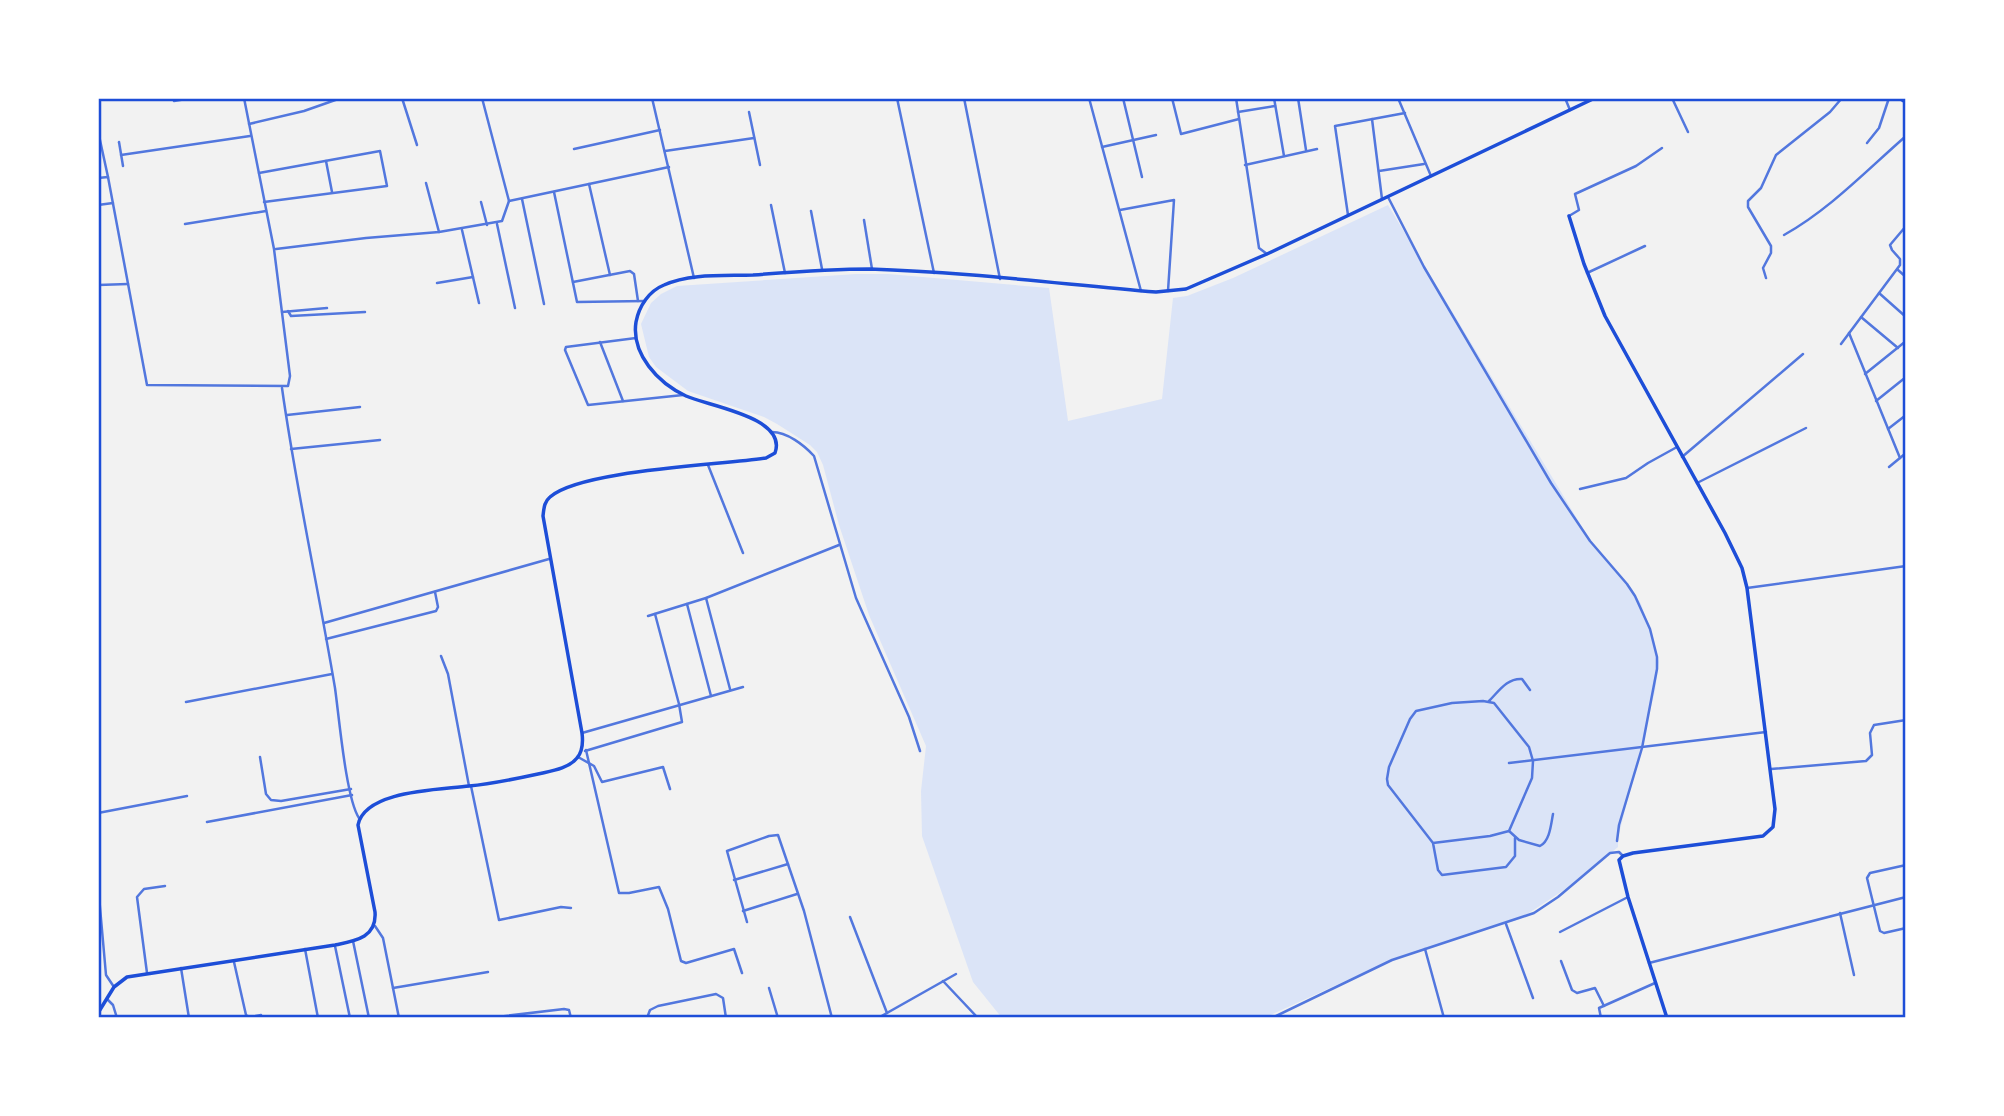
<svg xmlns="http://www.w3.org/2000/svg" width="2004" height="1116" font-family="Jost,sans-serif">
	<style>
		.green { fill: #dbe4f7 }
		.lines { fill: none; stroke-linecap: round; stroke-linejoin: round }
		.minor { stroke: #5277de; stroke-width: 2.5 }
		.secondary { stroke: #1d4ed8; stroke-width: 3.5 }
		.primary { stroke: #1d4ed8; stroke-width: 4.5 }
		.neatline { fill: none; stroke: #1d4ed8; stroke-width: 2.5 }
	</style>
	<rect width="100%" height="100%" fill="#f2f2f2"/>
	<polygon class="green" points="1388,205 1593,545 1632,589 1641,604 1652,634 1659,662 1655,691 1618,838 1618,847 1573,884 1520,919 1398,957 1264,1018 1002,1018 973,982 922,836 921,791 926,746 869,615 839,525 823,465 817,452 810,445 777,424 764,417 688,391 656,367 649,357 641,324 651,303 661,294 677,286 856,274 888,274 1049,288 1068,421 1162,399 1173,298 1187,296 1233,278"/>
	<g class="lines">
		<g class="minor">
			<polyline points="402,98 417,145"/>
			<polyline points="652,98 694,278"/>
			<polyline points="897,98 934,273"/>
			<polyline points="964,98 1000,279"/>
			<polyline points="1089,98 1141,291"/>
			<polyline points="1123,98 1142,177"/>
			<polyline points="1172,98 1181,134 1239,119"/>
			<polyline points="1236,98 1259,248 1267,254"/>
			<polyline points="1274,98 1284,156"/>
			<polyline points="1298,98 1306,150"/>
			<polyline points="1398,98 1431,176"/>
			<polyline points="1565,98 1570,110"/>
			<polyline points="1672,98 1688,132"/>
			<polyline points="174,101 192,98"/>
			<polyline points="749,112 760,165"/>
			<polyline points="1238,112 1275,106"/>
			<polyline points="1372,119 1382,199"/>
			<polyline points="249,124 304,111 341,98"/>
			<polyline points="98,131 108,177"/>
			<polyline points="119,142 123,166"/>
			<polyline points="1867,143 1879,128 1889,98"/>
			<polyline points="1102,147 1156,135"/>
			<polyline points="574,149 660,130"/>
			<polyline points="665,151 754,138"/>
			<polyline points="121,155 250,136"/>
			<polyline points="326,161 332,192"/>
			<polyline points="1245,165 1317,149"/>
			<polyline points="1379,171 1424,164"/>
			<polyline points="259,173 380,151 387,186 264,202"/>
			<polyline points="98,178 108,177 147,385 288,386 290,376 274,249 244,98"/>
			<polyline points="426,183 439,232"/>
			<polyline points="589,184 610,275"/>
			<polyline points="554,192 577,302 645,301"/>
			<polyline points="1388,197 1424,267 1551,483 1590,541 1627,584 1635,596 1650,629 1657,657 1657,669 1642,748 1619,825 1617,841"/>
			<polyline points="522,199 544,304"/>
			<polyline points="509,201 669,167"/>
			<polyline points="481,202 487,225"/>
			<polyline points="98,205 113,203"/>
			<polyline points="771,205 785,273"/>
			<polyline points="1120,210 1174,200 1168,291"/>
			<polyline points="811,211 822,269"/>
			<polyline points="1348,215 1335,126 1405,113"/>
			<polyline points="1569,216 1579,210 1575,194 1636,166 1662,148"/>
			<polyline points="864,220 872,269"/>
			<polyline points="185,224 266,211"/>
			<polyline points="497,224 515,308"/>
			<polyline points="462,230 479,303"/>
			<path d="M 1784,235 C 1829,210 1867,170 1906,136"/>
			<polyline points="276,249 366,238 439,232 502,221 509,201 482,98"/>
			<polyline points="1898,270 1906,277"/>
			<polyline points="1587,273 1645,246"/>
			<polyline points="1766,278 1763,268 1771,253 1771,246 1748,207 1748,201 1761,188 1776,155 1830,112 1842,98"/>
			<polyline points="573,282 630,271 634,274 638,301"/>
			<polyline points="437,283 473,277"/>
			<polyline points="98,285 128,284"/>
			<polyline points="1879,293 1906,317"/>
			<polyline points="288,311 291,316 365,312"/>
			<polyline points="282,312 327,308"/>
			<polyline points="1861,317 1898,348"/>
			<polyline points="1849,333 1900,458"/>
			<polyline points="636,338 566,347 565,350 588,405 683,395"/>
			<polyline points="600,342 623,401"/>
			<polyline points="1841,344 1900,265 1900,259 1892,250 1890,245 1906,226"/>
			<polyline points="1865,374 1906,341"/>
			<path d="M 282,388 C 296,488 318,587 335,688 C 339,716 346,799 359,818"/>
			<polyline points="1876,401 1906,377"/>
			<polyline points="287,415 360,407"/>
			<polyline points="1888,429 1906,415"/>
			<path d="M 772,432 C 787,432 804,445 814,456 L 856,598 L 909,717 L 920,751"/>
			<polyline points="291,449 380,440"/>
			<polyline points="1682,457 1803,354"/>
			<polyline points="708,465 743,553"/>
			<polyline points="1889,467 1906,453"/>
			<polyline points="1697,483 1806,428"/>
			<polyline points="1580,489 1626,478 1648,463 1677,447"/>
			<polyline points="1747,588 1906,566"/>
			<polyline points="706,598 730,689"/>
			<polyline points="687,604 711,696"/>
			<polyline points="648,616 706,598 839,545"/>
			<polyline points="324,623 549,559"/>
			<polyline points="326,639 436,611 438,607 435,592"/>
			<polyline points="441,656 448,674 469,786"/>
			<path d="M 1489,701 C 1499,691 1507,678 1522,679 L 1530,690"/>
			<polyline points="186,702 332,674"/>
			<polyline points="582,733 743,687"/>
			<polyline points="586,750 619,893 629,893 659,887 668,909 681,961 686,963 734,949 742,973"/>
			<polyline points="585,751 682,722 679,704 655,614"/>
			<polyline points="260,757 266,794 271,800 281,801 351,789"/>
			<polyline points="578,757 594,766 602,782 663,767 670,789"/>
			<polyline points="1509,763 1766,732"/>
			<polyline points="1771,769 1866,761 1872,755 1870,733 1874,725 1906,720"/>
			<polyline points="471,786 499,920 561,907 571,908"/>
			<polyline points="98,813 187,796"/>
			<polyline points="207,822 352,795"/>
			<path d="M 1509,831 L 1519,840 L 1540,846 C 1550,841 1551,824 1553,814"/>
			<polyline points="1433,843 1490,836 1509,831 1532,778 1533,761 1529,747 1494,703 1483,701 1452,703 1416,711 1410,719 1389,767 1387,779 1388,785 1433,843 1438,870 1442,875 1506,867 1515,856 1515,838"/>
			<polyline points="1906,865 1870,873 1867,878 1880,931 1884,933 1906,928"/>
			<polyline points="734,880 788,864"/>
			<polyline points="98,885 106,975 114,987"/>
			<polyline points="743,911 797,894"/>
			<polyline points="1840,913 1854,975"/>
			<polyline points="850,917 887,1013"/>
			<polyline points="747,922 727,851 769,836 778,835 804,911 832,1018"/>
			<polyline points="1506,924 1533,998"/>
			<polyline points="375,926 383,938 399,1018"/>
			<polyline points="1560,932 1628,897"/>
			<polyline points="353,941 369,1018"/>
			<polyline points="335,946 350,1018"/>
			<polyline points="305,949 318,1018"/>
			<polyline points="1425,949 1444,1018"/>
			<polyline points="1561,961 1572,990 1577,993 1595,988 1604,1006"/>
			<polyline points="234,962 246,1015 250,1017 261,1015"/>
			<polyline points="1649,963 1906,897"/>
			<polyline points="181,968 189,1018"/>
			<polyline points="147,973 137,897 144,889 165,886"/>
			<polyline points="943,981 978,1018"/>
			<polyline points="393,988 488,972"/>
			<polyline points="769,988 778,1018"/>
			<polyline points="108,1000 113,1005 117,1018"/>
			<polyline points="488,1018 564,1009 569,1010 571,1018"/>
			<polyline points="647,1018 650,1010 658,1006 716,994 723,998 726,1018"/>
			<polyline points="878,1018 956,974"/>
			<polyline points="1272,1018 1392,960 1534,913 1558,897 1610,853 1619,852 1623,856"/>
			<polyline points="1601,1018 1599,1008 1655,983"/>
		</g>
		<g class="secondary">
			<polyline points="1569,216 1584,264 1605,316 1725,533 1742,568 1747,588 1775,809 1773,827 1763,836 1633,853 1623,856 1619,860 1628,897 1667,1018"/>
			<path d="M 98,1013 L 114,987 L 127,977 L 335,945 C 355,941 377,938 375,912 L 358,825 C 365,790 440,790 469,786 C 492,784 515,779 538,774 C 551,771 568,769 577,758 C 583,751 583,741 582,733 L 543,516 C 544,508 544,502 550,497 C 580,470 721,465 766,458 L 775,453 C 788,417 708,406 686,396 C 658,383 631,354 636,322 C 639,306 649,291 664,285 C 690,273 725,276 753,275 C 792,272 831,269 870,269 C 965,272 1061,284 1156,292 L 1186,289 L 1267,254 L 1595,98"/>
		</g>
		<polyline class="primary" points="1900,98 1906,102"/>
	</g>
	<rect width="2004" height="1116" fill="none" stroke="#ffffff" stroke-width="200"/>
	<rect x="100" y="100" width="1804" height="916" class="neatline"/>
</svg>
